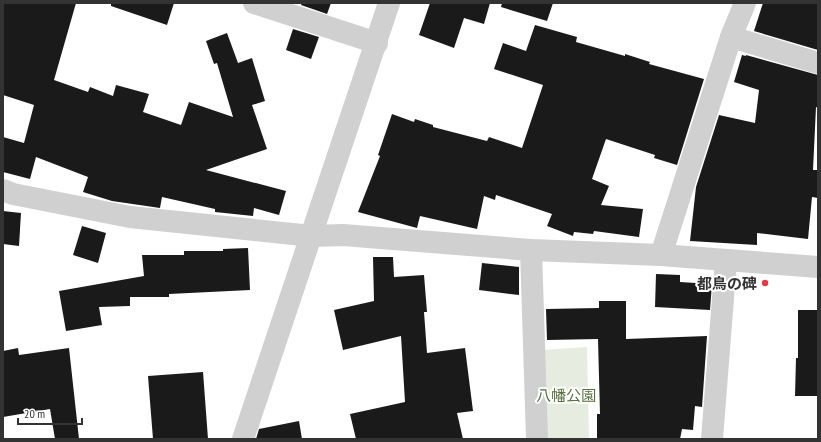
<svg xmlns="http://www.w3.org/2000/svg" width="821" height="442" font-family="'PT Sans Narrow','Noto Sans JP',sans-serif">
	<style>
		.green { fill: #e6ecdf }
		.building { fill: #1a1a1a }
		.lines { fill: none; stroke-linecap: round; stroke-linejoin: round }
		.minor { stroke: #d0d0d0; stroke-width: 22 }
		.poi-dot { fill: #e63946; stroke: #fff; stroke-width: 1.5 }
		.labels { text-anchor: middle; dominant-baseline: central; stroke-width: 4; stroke-linejoin: round; paint-order: stroke }
		.poi-label { font-size: 15px; font-weight: bold; fill: #333; stroke: #fff; text-anchor: end }
		.park-label { font-size: 15px; fill: #56703f; stroke: #fff }
	</style>
	<rect width="100%" height="100%" fill="#fff"/>
	<polygon class="green" points="587,347 589,439 544,439 542,350"/>
	<g class="building">
		<polygon points="3,3 76,3 54,80 88,92 90,87 113,96 116,85 149,94 143,112 181,125 189,102 233,117 217,63 214,64 206,41 227,33 238,63 252,58 265,101 252,105 267,149 206,170 286,191 279,215 254,208 253,216 215,212 215,209 162,197 160,208 112,201 83,192 88,177 36,157 30,179 3,172 3,137 24,143 34,105 3,95"/>
		<polygon points="111,3 174,3 167,25 111,6"/>
		<polygon points="302,3 331,3 327,14 301,5"/>
		<polygon points="430,3 490,3 484,24 464,18 454,48 419,35"/>
		<polygon points="502,3 553,3 547,21 501,7"/>
		<polygon points="763,3 818,3 818,50 754,31"/>
		<polygon points="535,25 577,37 576,42 625,56 625,54 650,62 649,64 704,79 677,165 654,158 655,155 606,139 592,179 609,186 601,205 643,209 639,237 594,231 593,234 574,232 573,236 547,226 552,214 496,195 495,200 484,196 477,229 420,216 417,228 358,212 380,156 378,155 392,114 414,122 415,119 433,125 433,127 487,141 489,137 522,148 543,85 494,69 503,43 526,51"/>
		<polygon points="293,29 319,37 311,59 286,50"/>
		<polygon points="742,55 746,56 746,55 818,75 818,108 816,107 813,170 818,170 818,198 812,197 808,239 757,233 757,245 690,241 696,187 719,115 755,123 759,90 734,82"/>
		<polygon points="3,211 21,213 19,246 3,244"/>
		<polygon points="82,226 106,233 98,263 73,255"/>
		<polygon points="248,248 250,290 169,294 169,297 130,297 130,306 99,307 102,325 66,331 59,291 144,276 142,255 184,255 184,251 223,251 223,249"/>
		<polygon points="373,257 393,257 394,277 424,275 427,312 424,312 427,353 465,348 473,411 457,413 463,439 356,439 350,414 405,402 401,336 343,350 334,310 374,301"/>
		<polygon points="482,263 519,267 519,295 479,290"/>
		<polygon points="656,274 680,275 680,282 712,284 710,310 655,307"/>
		<polygon points="599,301 626,301 626,339 707,336 702,407 695,406 693,430 682,429 680,439 597,439 597,414 600,414 598,339 547,340 546,309 599,308"/>
		<polygon points="798,310 818,310 818,396 795,396 796,358 798,358"/>
		<polygon points="18,348 19,355 69,348 79,439 55,439 50,409 3,417 3,351"/>
		<polygon points="203,372 208,439 153,439 148,376"/>
		<polygon points="299,421 302,439 256,439 259,429"/>
	</g>
	<g class="lines">
		<g class="minor">
			<polyline points="254,3 377,43"/>
			<polyline points="731,37 818,63"/>
			<polyline points="3,190 13,194 130,217 312,236 343,235 531,250 661,255 818,267"/>
			<polyline points="531,250 537,439"/>
			<polyline points="661,255 731,37 745,3"/>
			<polyline points="243,439 389,3"/>
			<polyline points="712,439 726,260"/>
		</g>
	</g>
	<circle class="poi-dot" cx="765" cy="283" r="4"/>
	<g class="labels">
		<g class="poi-label">
			<text x="757" y="283">都鳥の碑</text>
		</g>
		<g class="park-label">
			<text x="566" y="395">八幡公園</text>
		</g>
	</g>
	<rect width="821" height="442" fill="none" stroke="#333333" stroke-width="8"/>
	<path d="M18 418v6h64v-6" fill="none" stroke="#333333" stroke-width="2"/>
	<text x="24" y="418" font-size="12" fill="#333333" stroke="#ffffff" stroke-width="3" paint-order="stroke">20 m</text>
</svg>
